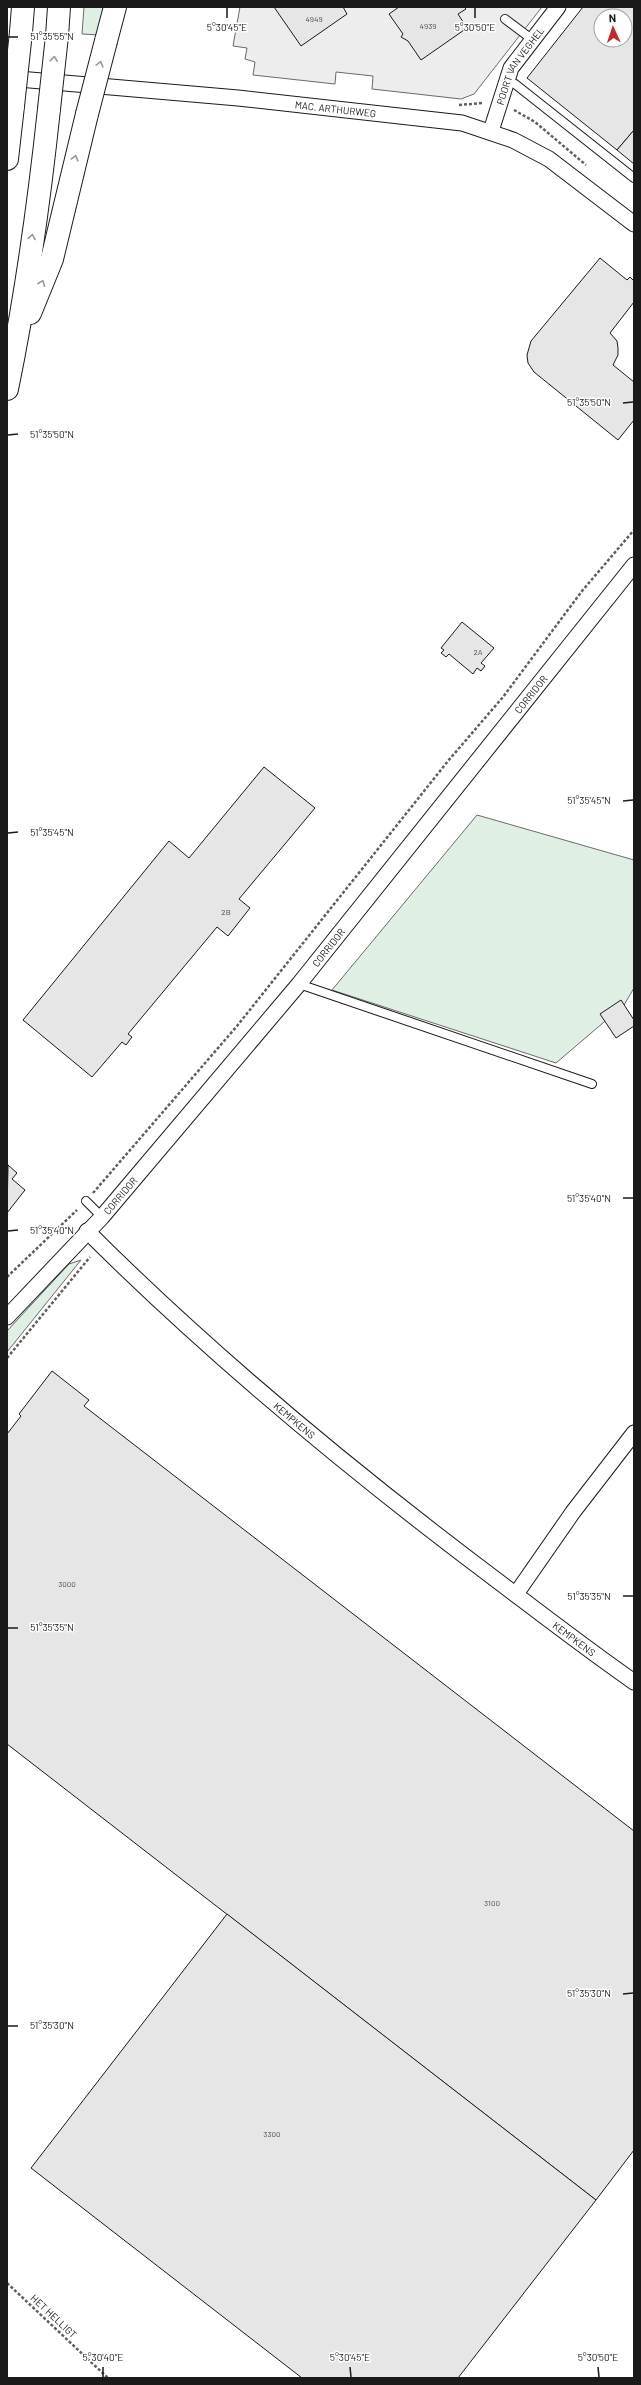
<svg xmlns="http://www.w3.org/2000/svg" width="641" height="2385" font-family="Barlow,sans-serif">
	<style>
		.green { fill: #e0efe3; stroke: #6a6a6a }
		.parking { fill: #ededed; stroke: #6a6a6a }
		.building { fill: #e6e6e6; stroke: #1a1a1a; fill-rule: evenodd }
		.lines { fill: none; stroke-linecap: round; stroke-linejoin: round }
		.lane-casing { stroke: #1a1a1a; stroke-width: 10 }
		.street-casing { stroke: #1a1a1a; stroke-width: 17 }
		.highway-casing { stroke: #1a1a1a; stroke-width: 24 }
		.path { stroke: #5f5f5f; stroke-width: 2.5; stroke-dasharray: 3 2; stroke-linecap: butt }
		.lane { stroke: #fff; stroke-width: 8 }
		.street { stroke: #fff; stroke-width: 15 }
		.highway { stroke: #fff; stroke-width: 22 }
		.highway-bridge-casing { stroke: #1a1a1a; stroke-width: 24; stroke-linecap: butt }
		.highway-bridge { stroke: #fff; stroke-width: 22 }
		.oneway { stroke: #989898 }
		.ticks { fill: none; stroke: #1a1a1a; stroke-width: 1.5 }
		.labels { text-anchor: middle; dominant-baseline: central; stroke-width: 3; stroke-linejoin: round; paint-order: stroke }
		.number-label { font-size: 8px; fill: #4d4d4d }
		.street-label { font-size: 10px; fill: #1a1a1a; stroke: #fff }
		.ticks-label { font-size: 10px; text-anchor: middle; fill: #1a1a1a; stroke: #fff; stroke-width: 3; stroke-linejoin: round; paint-order: stroke }
	</style>
	<rect width="100%" height="100%" fill="#fff"/>
	<g class="green">
		<polygon points="84,7 106,7 99,35 82,34"/>
		<polygon points="477,815 634,860 634,988 624,1005 556,1063 332,990"/>
		<polygon points="81,1260 7,1352 7,1331 69,1264"/>
	</g>
	<polygon class="parking" points="240,7 542,7 474,94 461,99 372,89 373,76 336,72 335,84 253,75 255,62 245,59 247,48 233,46"/>
	<g class="building">
		<polygon points="274,7 343,7 347,14 301,46"/>
		<polygon points="399,7 464,7 466,9 458,14 467,28 421,60 408,41 401,37 403,34 389,14"/>
		<path d="M 583,7 L 634,7 L 634,130 L 617,150 L 527,78 ZM 601,16 L 625,16 L 625,40 L 601,40 Z"/>
		<polygon points="634,130 634,164 617,150"/>
		<polygon points="600,258 627,280 630,277 634,281 634,302 610,333 617,341 618,348 618,355 613,365 634,382 634,420 618,440 534,372 528,363 527,355 531,341"/>
		<polygon points="462,622 494,648 481,663 485,666 481,671 477,668 473,674 449,654 446,657 441,653 444,650 441,648"/>
		<polygon points="264,767 315,808 239,899 250,908 228,936 217,927 128,1034 132,1037 126,1045 122,1042 92,1077 23,1020 169,841 189,858"/>
		<polygon points="621,1000 634,1020 634,1026 616,1038 600,1014"/>
		<polygon points="8,1165 17,1173 12,1179 25,1190 7,1213"/>
		<polygon points="52,1371 89,1400 84,1406 634,1831 634,2150 596,2200 7,1744 7,1434 21,1416 19,1414"/>
		<polygon points="227,1914 596,2200 458,2378 302,2378 31,2168"/>
	</g>
	<g class="lines">
		<defs>
			<g id="lane">
				<polyline points="505,19 533,40"/>
				<polyline points="507,81 515,84 634,178"/>
				<polyline points="299,984 592,1084"/>
				<polyline points="86,1201 102,1217"/>
			</g>
			<g id="street">
				<path id="s1" d="M 7,78 L 238,98 L 462,123 L 513,140 L 549,159 L 634,224"/>
				<path id="s2" d="M 491,131 L 511,68 L 558,7"/>
				<path id="s3" d="M 87,1231 C 215,1359 355,1474 499,1582 C 544,1616 588,1650 634,1682"/>
				<path id="s4" d="M 7,1317 L 102,1217 L 299,984 L 634,565"/>
				<polyline points="516,1594 573,1512 634,1433"/>
			</g>
			<g id="highway">
				<polyline points="21,32 23,7"/>
				<polyline points="57,36 59,7"/>
				<polyline points="106,41 115,7"/>
				<polyline points="7,159 13,106"/>
				<polyline points="30,313 52,259 87,114"/>
				<path d="M 7,389 C 26,297 39,203 49,109"/>
			</g>
		</defs>
		<use href="#lane" class="lane-casing"/>
		<use href="#street" class="street-casing"/>
		<use href="#highway" class="highway-casing"/>
		<g class="path">
			<polyline points="459,105 483,103"/>
			<polyline points="514,110 535,122 586,165"/>
			<polyline points="93,1193 237,1026 448,761 503,697 582,591 634,530"/>
			<polyline points="7,1277 77,1210"/>
			<polyline points="7,1358 90,1257"/>
			<polyline points="7,2283 108,2378"/>
		</g>
		<use href="#lane" class="lane"/>
		<use href="#street" class="street"/>
		<use href="#highway" class="highway"/>
		<defs>
			<g id="highway-bridge">
				<polyline points="13,106 21,32"/>
				<polyline points="49,109 57,36"/>
				<polyline points="87,114 106,41"/>
			</g>
		</defs>
		<use href="#highway-bridge" class="highway-bridge-casing"/>
		<use href="#highway-bridge" class="highway-bridge"/>
	</g>
	<defs><path id="oneway-chevron" d="M-2-3.5L2.5 0L-2 3.5" fill="none" stroke-width="1.6" stroke-linecap="round" stroke-linejoin="round"/></defs>
	<g class="oneway">
		<use href="#oneway-chevron" transform="translate(54 59) rotate(-84)"/>
		<use href="#oneway-chevron" transform="translate(100 64) rotate(-75)"/>
		<use href="#oneway-chevron" transform="translate(75 158) rotate(-75)"/>
		<use href="#oneway-chevron" transform="translate(32 237) rotate(-81)"/>
		<use href="#oneway-chevron" transform="translate(42 283) rotate(-68)"/>
	</g>
	<path class="ticks" d="M 227,8 L 227,18M 475,8 L 475,18M 8,37 L 18,37M 623,403 L 633,402M 8,435 L 18,434M 623,801 L 633,800M 8,833 L 18,832M 623,1198 L 633,1198M 8,1231 L 18,1230M 623,1596 L 633,1596M 8,1628 L 18,1628M 623,1994 L 633,1993M 8,2026 L 18,2026M 103,2367 L 103,2377M 350,2367 L 351,2377M 598,2367 L 599,2377"/>
	<g class="labels">
		<g class="number-label">
			<text x="314" y="19">4949</text>
			<text x="428" y="26">4939</text>
			<text x="478" y="652">2A</text>
			<text x="226" y="912">2B</text>
			<text x="67" y="1584">3000</text>
			<text x="492" y="1903">3100</text>
			<text x="272" y="2134">3300</text>
		</g>
		<g class="street-label">
			<text stroke="none"><textPath href="#s2" startOffset="72">POORT VAN VEGHEL</textPath></text>
			<text stroke="none"><textPath href="#s1" startOffset="330">MAC. ARTHURWEG</textPath></text>
			<text stroke="none"><textPath href="#s4" startOffset="814">CORRIDOR</textPath></text>
			<text stroke="none"><textPath href="#s4" startOffset="490">CORRIDOR</textPath></text>
			<text stroke="none"><textPath href="#s4" startOffset="166">CORRIDOR</textPath></text>
			<text stroke="none"><textPath href="#s3" startOffset="281">KEMPKENS</textPath></text>
			<text stroke="none"><textPath href="#s3" startOffset="636">KEMPKENS</textPath></text>
			<text transform="translate(54 2316) rotate(43)">HET HELLIGT</text>
		</g>
	</g>
	<g class="ticks-label">
		<text x="227" y="31">5°30'45"E</text>
		<text x="475" y="31">5°30'50"E</text>
		<text x="52" y="40">51°35'55"N</text>
		<text x="589" y="406">51°35'50"N</text>
		<text x="52" y="438">51°35'50"N</text>
		<text x="589" y="804">51°35'45"N</text>
		<text x="52" y="836">51°35'45"N</text>
		<text x="589" y="1202">51°35'40"N</text>
		<text x="52" y="1234">51°35'40"N</text>
		<text x="589" y="1600">51°35'35"N</text>
		<text x="52" y="1631">51°35'35"N</text>
		<text x="589" y="1997">51°35'30"N</text>
		<text x="52" y="2029">51°35'30"N</text>
		<text x="103" y="2361">5°30'40"E</text>
		<text x="350" y="2361">5°30'45"E</text>
		<text x="598" y="2361">5°30'50"E</text>
	</g>
	<rect width="641" height="2385" fill="none" stroke="#1a1a1a" stroke-width="16"/>
	<g transform="translate(613 28) rotate(357)"><circle r="19" fill="#ffffff" stroke="#a3a3a3"/>
	<path d="M0-3L7 15L0 10L-7 15Z" fill="#c62828"/>
	<text y="-6" font-size="11" font-weight="bold" text-anchor="middle" fill="#1a1a1a">N</text>
	</g>
</svg>
